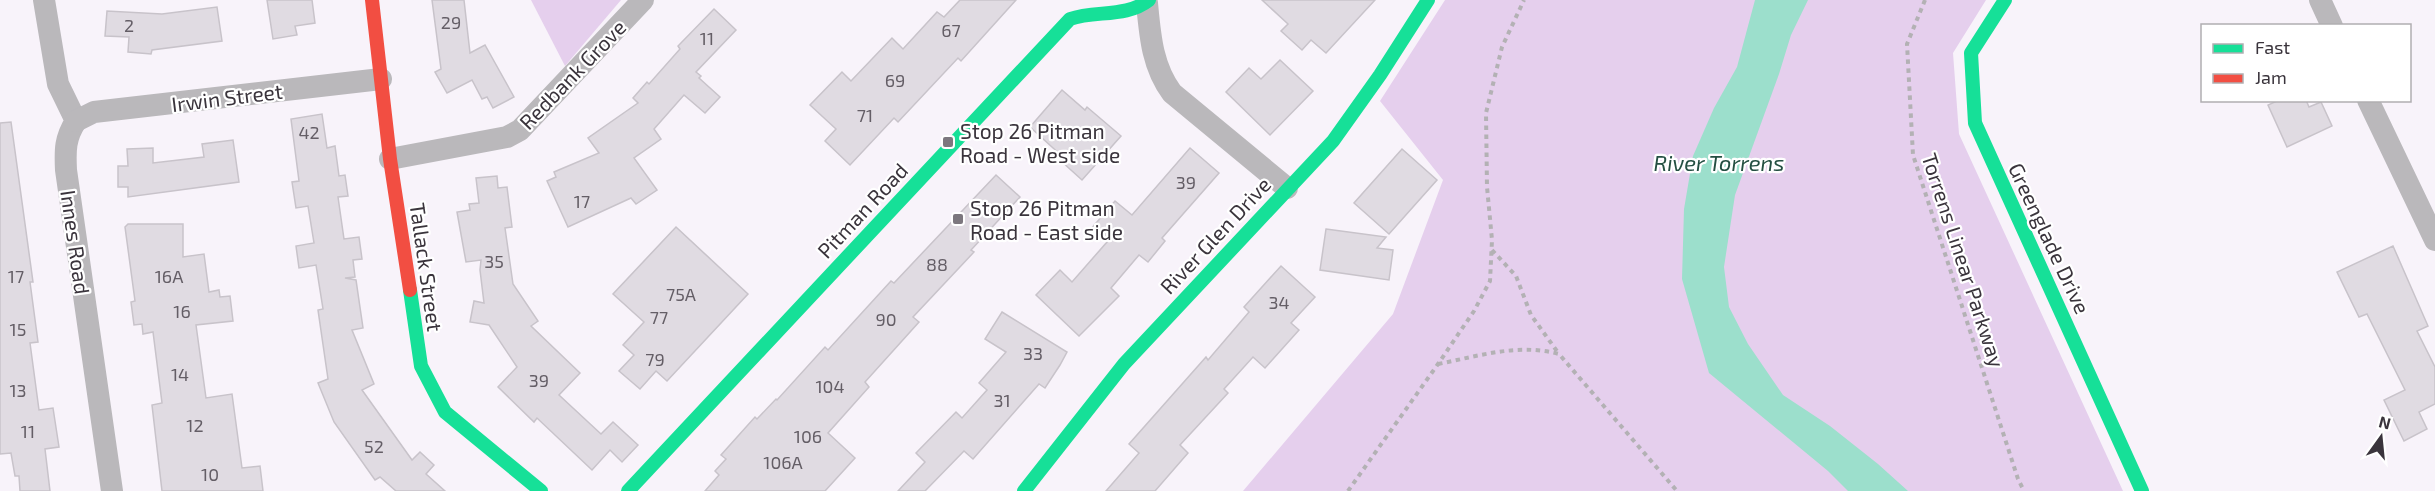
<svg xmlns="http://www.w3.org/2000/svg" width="2435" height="491" font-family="'Exo 2',sans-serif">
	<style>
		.green { fill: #e5cfed }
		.water { fill: #9cdfcc }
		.building { fill: #e0dbe2; stroke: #c8c3ca; stroke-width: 1.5 }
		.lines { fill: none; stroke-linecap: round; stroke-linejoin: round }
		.path { stroke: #b3b1b4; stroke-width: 4; stroke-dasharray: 4.5 4.5; stroke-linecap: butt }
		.street { stroke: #bab8bb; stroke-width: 22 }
		.fast { stroke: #16e098; stroke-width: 14 }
		.jam { stroke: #f24e42; stroke-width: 14 }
		.poi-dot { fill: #7c777e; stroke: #fff; stroke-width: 2 }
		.labels { text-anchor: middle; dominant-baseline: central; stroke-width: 4.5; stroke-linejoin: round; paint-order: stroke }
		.number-label { font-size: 18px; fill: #645e66 }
		.street-label { font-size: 21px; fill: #3a343c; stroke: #fff }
		.poi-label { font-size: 21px; fill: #3a343c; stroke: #fff; text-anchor: start }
		.water-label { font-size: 22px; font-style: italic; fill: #244f42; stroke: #fff }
	</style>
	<rect width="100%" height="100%" fill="#f8f3fa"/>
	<g class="green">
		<polygon points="531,0 621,0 565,66"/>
		<polygon points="1445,0 1986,0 1953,53 1959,134 2123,491 1243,491 1393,314 1443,180 1380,101"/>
	</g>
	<polygon class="water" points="1755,0 1808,0 1791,35 1779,74 1735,195 1724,267 1729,307 1748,344 1783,395 1830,426 1878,464 1908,491 1848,491 1828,471 1709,373 1682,279 1684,209 1693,156 1714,108 1737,67"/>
	<g class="building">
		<polygon points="267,0 312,0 315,23 295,26 297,35 273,39"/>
		<polygon points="432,0 464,0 470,53 485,45 514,97 493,108 487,97 482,99 472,80 447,93 435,72 441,69"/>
		<polygon points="960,0 1016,0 961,61 958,58 898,122 894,118 850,165 825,141 836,129 810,105 842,72 851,81 892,38 903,49 937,12 944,17"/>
		<polygon points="1262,0 1375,0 1326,53 1311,40 1302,50 1281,31 1288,24"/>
		<polygon points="217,7 222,41 152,50 151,54 128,52 129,37 105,36 107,11 162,14"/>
		<polygon points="714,9 736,30 696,72 701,76 699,78 720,97 705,113 684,95 654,129 661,139 634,158 657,190 636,204 631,198 568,227 547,181 556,177 554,172 599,153 588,138 638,103 633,98 647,82 649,84 680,49 678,46"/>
		<polygon points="1280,60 1313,91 1270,135 1226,92 1249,68 1261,79"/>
		<polygon points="1062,90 1085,110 1087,107 1121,136 1082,180 1061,161 1064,158 1030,127"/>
		<polygon points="2279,100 2306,100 2309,107 2321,102 2332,126 2287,147 2268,105"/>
		<polygon points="322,114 327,148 335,146 339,176 345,175 348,196 338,197 344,239 359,237 362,259 353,260 355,277 345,278 356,280 363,328 352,330 374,384 362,390 412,460 420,452 434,465 426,474 445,491 396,491 380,477 375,480 334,422 318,383 328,379 318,310 323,309 316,265 299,268 296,246 314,243 308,206 296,208 292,182 299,181 291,119"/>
		<polygon points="11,122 33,282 30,282 38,342 30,343 39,410 53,408 59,447 45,449 50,491 20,491 19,476 15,476 11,453 0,454 0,123"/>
		<polygon points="233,140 239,182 128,197 128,187 118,187 118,166 128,166 127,149 153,148 153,163 204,157 202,144"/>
		<polygon points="1190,148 1219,173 1162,238 1165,241 1148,262 1139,255 1111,288 1119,296 1079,336 1036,295 1060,270 1072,282 1107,242 1091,229 1115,201 1132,215"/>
		<polygon points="1402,149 1437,180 1389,234 1354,203"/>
		<polygon points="996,175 1020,197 971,250 974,252 913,317 919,322 865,382 869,387 828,433 855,458 825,491 705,491 719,475 715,471 726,459 721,455 755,417 757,419 776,399 777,400 825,347 828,350 891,281 894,283"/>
		<polygon points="497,176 498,188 507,187 512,227 505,228 513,284 538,321 531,326 580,373 559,395 601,434 613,422 638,445 622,462 610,450 592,470 537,418 534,422 498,387 517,367 489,325 470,322 474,301 484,303 480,270 481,260 466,262 457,212 470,210 469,204 479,203 476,178"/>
		<polygon points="128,224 183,224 183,257 204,254 209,292 219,290 220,297 230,296 233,321 196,325 206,398 232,394 242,468 260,466 263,491 162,491 152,405 162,403 153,332 143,334 142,324 134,325 131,302 135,301 125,227"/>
		<polygon points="676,227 748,294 667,381 656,371 640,389 619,371 634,355 623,345 644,322 613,294"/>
		<polygon points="1326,229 1386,237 1377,248 1393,250 1389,280 1320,270"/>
		<polygon points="2393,246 2428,326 2417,331 2435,367 2435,404 2419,412 2427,429 2404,441 2384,400 2405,390 2367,314 2359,317 2337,272"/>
		<polygon points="1281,266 1315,297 1291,323 1299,330 1265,368 1253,357 1224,389 1228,393 1180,445 1188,453 1155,491 1106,491 1139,453 1129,444 1206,357 1208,360 1249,312 1244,307"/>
		<polygon points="1002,312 1067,352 1060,365 1045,388 1039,384 973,459 964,451 925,491 898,491 925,462 916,453 956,412 962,418 987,390 979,383 1006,352 985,339"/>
	</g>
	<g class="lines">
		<g class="path">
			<polyline points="1925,0 1907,44 1913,155 2018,479 2024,491"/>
			<polyline points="1492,250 1516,276 1531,315 1559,354"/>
			<path d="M 1438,364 C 1479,356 1518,343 1559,354 L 1677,491"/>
			<polyline points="1348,491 1438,364 1474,311 1490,281 1492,240 1487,187 1486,113 1502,47 1524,0"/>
		</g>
		<g class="street">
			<path d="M 44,0 L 58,84 L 76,121 C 65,138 65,150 66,170 L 112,491"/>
			<polyline points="2320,0 2332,26"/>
			<path d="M 1147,3 C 1150,35 1152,66 1172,93 L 1287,188"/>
			<polyline points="2368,100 2435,240"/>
			<polyline points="76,121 94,112 381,79"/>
			<polyline points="390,159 507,137 520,130 643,0"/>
		</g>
		<g class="fast">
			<polyline points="2005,0 1971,53 1975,123 2142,491"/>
			<polyline points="410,290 421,366 445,412 541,491"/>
			<path d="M 628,491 L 1070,19 C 1096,10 1126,18 1149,0"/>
			<polyline points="1024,491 1124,364 1333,141 1380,75 1428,0"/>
		</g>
		<polyline class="jam" points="372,0 390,159 410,290"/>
	</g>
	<g class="poi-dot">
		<rect x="942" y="136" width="12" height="12" rx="3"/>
		<rect x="952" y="213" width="12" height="12" rx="3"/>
	</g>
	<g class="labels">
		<g class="number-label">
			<text x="451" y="22">29</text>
			<text x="129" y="25">2</text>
			<text x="951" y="30">67</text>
			<text x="707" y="38">11</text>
			<text x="895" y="80">69</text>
			<text x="865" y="115">71</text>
			<text x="309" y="132">42</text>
			<text x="1186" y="182">39</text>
			<text x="582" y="201">17</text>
			<text x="494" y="261">35</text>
			<text x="937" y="264">88</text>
			<text x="16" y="276">17</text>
			<text x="169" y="276">16A</text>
			<text x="681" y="294">75A</text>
			<text x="1279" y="302">34</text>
			<text x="182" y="311">16</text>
			<text x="659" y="317">77</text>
			<text x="886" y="319">90</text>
			<text x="18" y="329">15</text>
			<text x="1033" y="353">33</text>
			<text x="655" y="359">79</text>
			<text x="180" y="374">14</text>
			<text x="539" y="380">39</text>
			<text x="830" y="386">104</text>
			<text x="18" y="390">13</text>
			<text x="1002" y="400">31</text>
			<text x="195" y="425">12</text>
			<text x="28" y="431">11</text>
			<text x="808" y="436">106</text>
			<text x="374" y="446">52</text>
			<text x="783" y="462">106A</text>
			<text x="210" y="474">10</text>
		</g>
		<g class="street-label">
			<text transform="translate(572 74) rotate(-46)">Redbank Grove</text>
			<text transform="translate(227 97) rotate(-7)">Irwin Street</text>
			<text transform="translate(862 210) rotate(-47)">Pitman Road</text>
			<text transform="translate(1215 235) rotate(-47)">River Glen Drive</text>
			<text transform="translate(2050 238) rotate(65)">Greenglade Drive</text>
			<text transform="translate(76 242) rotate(82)">Innes Road</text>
			<text transform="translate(1964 260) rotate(72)">Torrens Linear Parkway</text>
			<text transform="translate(427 267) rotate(82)">Tallack Street</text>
		</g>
		<g class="poi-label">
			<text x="960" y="130">Stop 26 Pitman<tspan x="960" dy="24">Road - West side</tspan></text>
			<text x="970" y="207">Stop 26 Pitman<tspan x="970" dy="24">Road - East side</tspan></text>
		</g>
		<g class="water-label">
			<text x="1719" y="162">River Torrens</text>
		</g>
	</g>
	<rect x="2201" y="24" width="210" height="78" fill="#ffffff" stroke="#b0aeb1" stroke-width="1.5"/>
	<rect x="2213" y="44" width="30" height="9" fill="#16e098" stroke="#b0aeb1" stroke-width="1.5"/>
	<text x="2255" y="54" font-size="18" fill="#3a343c">Fast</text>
	<rect x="2213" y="74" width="30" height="9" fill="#f24e42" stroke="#b0aeb1" stroke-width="1.5"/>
	<text x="2255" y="84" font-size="18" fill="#3a343c">Jam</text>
	<g transform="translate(2381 437) rotate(15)" stroke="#ffffff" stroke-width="4.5" paint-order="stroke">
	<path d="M0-4.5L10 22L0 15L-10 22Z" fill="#3a343c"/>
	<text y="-9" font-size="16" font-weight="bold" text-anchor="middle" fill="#3a343c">N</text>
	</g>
</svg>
